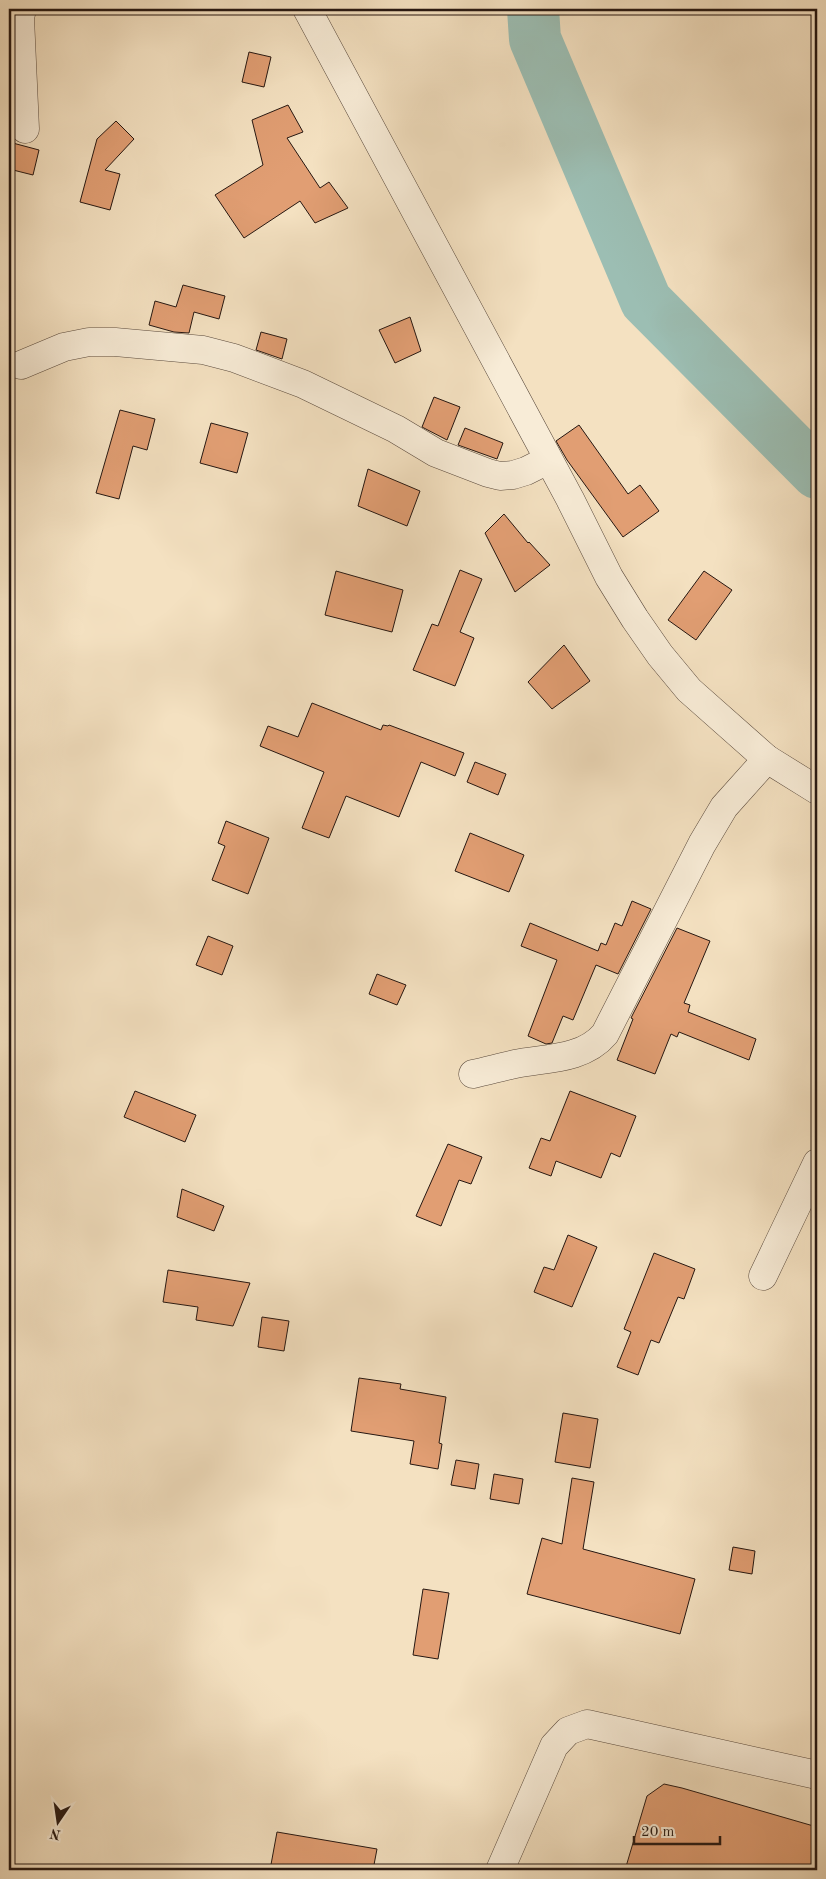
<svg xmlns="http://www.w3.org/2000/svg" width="826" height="1879" font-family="'Old Standard TT',serif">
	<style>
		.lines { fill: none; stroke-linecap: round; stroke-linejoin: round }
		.river { stroke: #9cbeb3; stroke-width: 52 }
		.building { fill: #e19e73; stroke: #261711 }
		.minor-casing { stroke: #5a4a3d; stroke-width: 29 }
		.minor { stroke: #f8ecd7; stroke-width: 28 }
	</style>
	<rect width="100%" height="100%" fill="#f4e1c1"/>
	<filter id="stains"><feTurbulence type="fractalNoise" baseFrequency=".004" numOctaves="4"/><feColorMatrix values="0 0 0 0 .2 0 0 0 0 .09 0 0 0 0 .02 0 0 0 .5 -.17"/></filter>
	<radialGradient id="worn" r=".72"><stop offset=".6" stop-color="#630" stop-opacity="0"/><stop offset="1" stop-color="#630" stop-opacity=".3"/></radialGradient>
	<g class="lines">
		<polyline class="river" points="533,9 535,39 646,301 817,473"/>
	</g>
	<g class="building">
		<polygon points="249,52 271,57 264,87 242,82"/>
		<polygon points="288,105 303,132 287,138 320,188 329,182 348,208 315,223 300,201 244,238 215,195 263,165 252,120"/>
		<polygon points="116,121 134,139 105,170 120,174 110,210 80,202 97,139"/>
		<polygon points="9,142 39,150 33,175 9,169"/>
		<polygon points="183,285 225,296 219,319 194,312 189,333 174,332 149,325 155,301 176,307"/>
		<polygon points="410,317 421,351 395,363 379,330"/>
		<polygon points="261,332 287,339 282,359 256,350"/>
		<polygon points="434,397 460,407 447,440 422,427"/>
		<polygon points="120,410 155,419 147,450 133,446 119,499 96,493"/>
		<polygon points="211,423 248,433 237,473 200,463"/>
		<polygon points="579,425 628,494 640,485 659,511 623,537 567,460 556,441"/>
		<polygon points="465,428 503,443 497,459 458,445"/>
		<polygon points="368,469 420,491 407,526 358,506"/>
		<polygon points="504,514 528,543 529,542 550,565 515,592 485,533"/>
		<polygon points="460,570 482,579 460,632 474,638 455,686 413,670 432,624 438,626"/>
		<polygon points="336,571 403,590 392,632 325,615"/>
		<polygon points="704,571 732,590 696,640 668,620"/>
		<polygon points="564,645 590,681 552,709 528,682"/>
		<polygon points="312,703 381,730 383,725 388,726 389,725 464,753 455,776 421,762 399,817 346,796 329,838 302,828 324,772 260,746 268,726 298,737"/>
		<polygon points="475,762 506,774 498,795 467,782"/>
		<polygon points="226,821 269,838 248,894 212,880 225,846 218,843"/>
		<polygon points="470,833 524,855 509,892 455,871"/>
		<polygon points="632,901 651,909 618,974 596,965 573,1020 563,1016 552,1043 546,1044 528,1036 557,960 521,946 530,923 598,951 601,943 606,945 615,923 622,926"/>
		<polygon points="677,928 710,941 684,1003 690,1005 688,1012 756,1039 749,1060 679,1032 677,1037 671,1034 655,1074 617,1060 633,1019 631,1018 634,1012"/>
		<polygon points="208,936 233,946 222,975 196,965"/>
		<polygon points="377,974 406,985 397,1005 369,994"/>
		<polygon points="135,1091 196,1115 185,1142 124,1117"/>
		<polygon points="570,1091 636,1116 620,1157 611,1153 601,1178 556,1161 551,1176 529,1168 541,1138 550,1141"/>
		<polygon points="448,1144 482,1157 471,1184 459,1180 441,1226 416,1216"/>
		<polygon points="182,1189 224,1206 214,1231 177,1217"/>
		<polygon points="568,1235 597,1247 572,1307 534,1292 544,1267 554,1270"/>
		<polygon points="654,1253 695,1269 684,1299 678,1297 659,1343 651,1340 638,1375 617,1367 631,1332 624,1329"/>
		<polygon points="168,1270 250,1283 233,1326 196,1320 198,1307 163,1302"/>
		<polygon points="262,1317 289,1321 284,1351 258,1347"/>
		<polygon points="359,1378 401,1384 400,1389 446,1397 439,1443 442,1444 438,1469 410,1464 414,1441 351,1431"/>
		<polygon points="563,1413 598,1419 590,1468 555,1462"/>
		<polygon points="456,1460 479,1464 475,1489 451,1485"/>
		<polygon points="494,1474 523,1479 519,1504 490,1499"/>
		<polygon points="572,1478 594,1482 583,1549 695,1579 680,1634 527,1594 542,1538 562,1544"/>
		<polygon points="733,1547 755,1551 752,1574 729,1570"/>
		<polygon points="423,1589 449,1593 438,1659 413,1655"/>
		<polygon points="664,1784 682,1788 817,1827 817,1870 625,1870 647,1796"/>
		<polygon points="277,1832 377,1849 373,1870 270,1870"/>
	</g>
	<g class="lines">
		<defs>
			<g id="minor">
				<polyline points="22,9 20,18 25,129"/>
				<polyline points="307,9 570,499 609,577 635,619 660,655 689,690 767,759 817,790"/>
				<polyline points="21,365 64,347 89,342 115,342 203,350 234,358 303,384 396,429 436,453 488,473 500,476 513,475 526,471 548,460"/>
				<path d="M 473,1074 C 487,1071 501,1067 515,1064 C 546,1058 583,1060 605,1034 L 702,844 L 724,807 L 767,759"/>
				<polyline points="763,1276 817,1163"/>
				<polyline points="500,1870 554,1746 568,1731 587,1724 817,1775"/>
			</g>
		</defs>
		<use href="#minor" class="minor-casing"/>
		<use href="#minor" class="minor"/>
	</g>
	<rect width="826" height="1879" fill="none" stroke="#f4e1c1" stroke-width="30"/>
	<rect x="10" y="10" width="806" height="1859" fill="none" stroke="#261711" stroke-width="2.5"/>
	<rect x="15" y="15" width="796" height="1849" fill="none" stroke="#261711"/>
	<g transform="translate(58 1822) rotate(193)" stroke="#f8ecd7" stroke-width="4" paint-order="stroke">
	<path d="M0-4L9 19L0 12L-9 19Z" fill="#261711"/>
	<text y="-8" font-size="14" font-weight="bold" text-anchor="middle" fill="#261711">N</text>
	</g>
	<path d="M634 1836v8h86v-8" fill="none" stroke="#261711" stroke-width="2.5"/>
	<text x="641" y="1836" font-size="15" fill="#261711" stroke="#f8ecd7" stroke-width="4" paint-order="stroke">20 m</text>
	<rect width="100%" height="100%" filter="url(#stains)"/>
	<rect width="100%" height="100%" fill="url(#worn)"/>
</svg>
